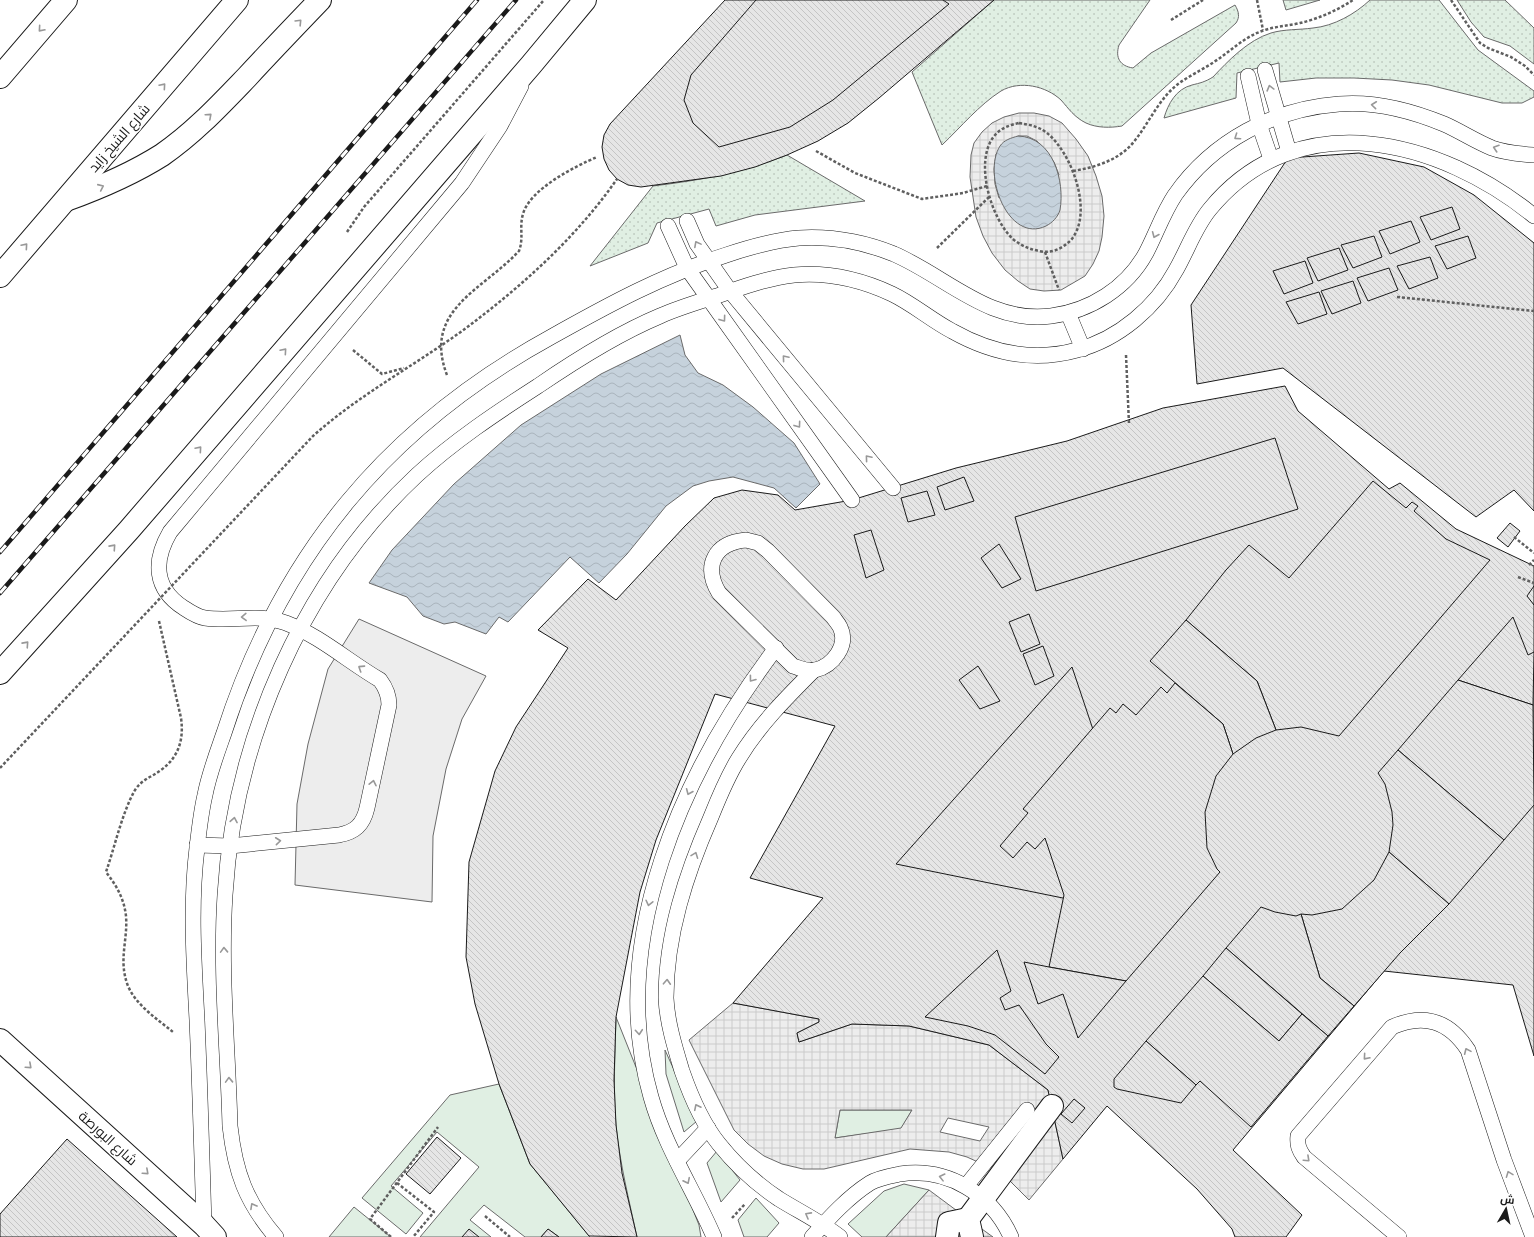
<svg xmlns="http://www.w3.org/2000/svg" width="1534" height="1237" font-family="'Roboto Condensed',Cairo,sans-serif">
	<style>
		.grass { fill: url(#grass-dots); stroke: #6a6a6a }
		.garden { fill: #e0efe3; stroke: #6a6a6a }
		.parking { fill: #ededed; stroke: #6a6a6a }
		.plaza { fill: url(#plaza-grid); stroke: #6a6a6a; fill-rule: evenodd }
		.water { fill: url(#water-waves); stroke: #6a6a6a }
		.building { fill: url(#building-back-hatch); stroke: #1a1a1a }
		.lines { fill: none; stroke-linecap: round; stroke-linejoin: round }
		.service-casing { stroke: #1a1a1a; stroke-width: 16 }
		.pedestrian-casing { stroke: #1a1a1a; stroke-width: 24 }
		.tertiary-casing { stroke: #1a1a1a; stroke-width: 24 }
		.motorway-casing { stroke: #1a1a1a; stroke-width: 24 }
		.path { stroke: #5f5f5f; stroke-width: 2.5; stroke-dasharray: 3 2; stroke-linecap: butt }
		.service { stroke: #fff; stroke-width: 15 }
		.pedestrian { stroke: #fff; stroke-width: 22 }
		.tertiary { stroke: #fff; stroke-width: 22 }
		.motorway { stroke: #fff; stroke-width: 22 }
		.rail-casing { stroke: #1a1a1a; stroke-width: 4.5 }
		.rail { stroke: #fff; stroke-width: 3; stroke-dasharray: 9; stroke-linecap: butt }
		.path-bridge { stroke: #5f5f5f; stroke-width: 2.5; stroke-dasharray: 3 2; stroke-linecap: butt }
		.oneway { stroke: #989898 }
		.labels { text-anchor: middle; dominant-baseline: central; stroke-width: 3; stroke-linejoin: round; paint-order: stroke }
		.street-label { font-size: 14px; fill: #1a1a1a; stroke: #fff }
	</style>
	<defs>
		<pattern id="grass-dots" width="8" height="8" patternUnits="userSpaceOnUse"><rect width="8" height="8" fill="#e0efe3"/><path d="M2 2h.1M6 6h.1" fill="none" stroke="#c0ccc2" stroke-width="1.8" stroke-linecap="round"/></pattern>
		<pattern id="plaza-grid" width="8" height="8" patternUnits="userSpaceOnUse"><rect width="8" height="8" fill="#ededed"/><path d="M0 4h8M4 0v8" fill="none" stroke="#cbcbcb"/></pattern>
		<pattern id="water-waves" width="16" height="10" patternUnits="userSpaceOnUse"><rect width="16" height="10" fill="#c6d2dc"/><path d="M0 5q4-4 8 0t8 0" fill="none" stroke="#aab4bc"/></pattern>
		<pattern id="building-back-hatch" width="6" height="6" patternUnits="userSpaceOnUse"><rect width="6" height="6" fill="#e6e6e6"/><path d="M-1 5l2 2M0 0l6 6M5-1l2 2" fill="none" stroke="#c5c5c5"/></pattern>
	</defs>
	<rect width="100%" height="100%" fill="#fff"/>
	<g class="grass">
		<path d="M 994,0 L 1150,0 L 1119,45 C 1115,58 1120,66 1133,68 L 1151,53 L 1235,5 C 1239,12 1240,17 1236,23 L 1122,126 C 1110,128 1097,128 1086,123 C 1074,117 1069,109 1061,100 C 1046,86 1020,80 1001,91 C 979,105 961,127 942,145 L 912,72 Z"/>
		<polygon points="1283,0 1320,0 1286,10"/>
		<path d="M 1370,0 L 1439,0 L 1478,50 L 1534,91 L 1534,97 L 1522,103 L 1502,103 L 1429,85 L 1392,80 L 1354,78 L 1316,78 L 1280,82 L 1279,63 L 1237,73 L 1236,98 L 1164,118 C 1168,104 1176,89 1192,85 C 1200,83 1205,82 1213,77 C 1228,61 1248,40 1271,33 C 1284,29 1299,30 1313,28 C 1334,26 1355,14 1370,0 Z"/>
		<polygon points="1457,0 1505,0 1534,28 1534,64 1510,46 1484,37 1471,22"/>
		<path d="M 787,155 L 865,201 L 755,215 L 716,226 L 709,209 L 657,223 L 648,243 L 590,266 L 653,186 C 702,180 741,173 787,155 Z"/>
	</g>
	<g class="garden">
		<path d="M 616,1017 L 699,1225 L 701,1237 L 637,1237 C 629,1200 620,1164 616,1126 C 613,1090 615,1053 616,1017 Z"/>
		<polygon points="665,1050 697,1121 684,1132 666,1074"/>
		<polygon points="499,1084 530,1164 590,1237 559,1237 548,1229 541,1237 525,1237 484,1205 470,1220 491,1237 420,1237 479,1167 437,1132 391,1186 423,1213 406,1234 362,1198 450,1095"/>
		<polygon points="840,1110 912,1110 901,1129 835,1138"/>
		<polygon points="717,1151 740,1180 721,1202 707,1163"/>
		<polygon points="904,1184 929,1190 886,1237 862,1237 848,1224 884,1191"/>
		<polygon points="756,1198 779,1223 767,1237 744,1237 738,1220"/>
		<polygon points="354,1207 391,1237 329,1237"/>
	</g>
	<polygon class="parking" points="359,619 486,676 462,719 446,769 433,836 432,902 295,885 297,804 308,744 328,669"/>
	<g class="plaza">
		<path d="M 1019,113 L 1034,113 L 1049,116 L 1062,123 L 1076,139 L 1088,156 L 1096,176 L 1102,196 L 1104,216 L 1102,237 L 1099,251 L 1093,264 L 1085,276 L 1061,290 L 1044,291 L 1030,289 L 1018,281 L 1005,270 L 992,253 L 983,236 L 976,217 L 970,177 L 971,155 L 974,143 L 982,132 L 992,123 L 1004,117 ZM 1018,136 L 1027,136 L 1037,141 L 1054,162 L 1059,175 L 999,198 L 995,184 L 994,169 L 996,154 Z"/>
		<path d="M 733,1003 L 819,1019 L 819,1022 L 797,1033 L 799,1042 L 852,1024 L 909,1026 L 989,1045 L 1048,1090 L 1063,1159 L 1029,1200 L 1002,1173 L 967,1157 L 949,1152 L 910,1149 L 824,1169 L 803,1169 L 782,1164 L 764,1156 L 748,1144 L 734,1130 L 689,1040 ZM 840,1110 L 912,1110 L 901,1128 L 835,1138 ZM 948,1118 L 989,1127 L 980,1141 L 940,1132 Z"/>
		<polygon points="929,1190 968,1219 993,1237 886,1237"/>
	</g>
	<g class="water">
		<path d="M 1018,136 C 1053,137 1065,181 1060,210 C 1058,217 1052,223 1046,226 C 1008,244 982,174 1000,146 C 1004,140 1011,138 1018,136 Z"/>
		<polygon points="680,335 685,355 698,373 723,385 753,407 794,443 820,484 796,508 774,488 733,477 709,481 693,486 666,506 627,554 599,583 570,557 508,622 499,617 486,634 455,622 444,624 423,616 407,597 369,583 392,550 454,484 521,425 601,374"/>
	</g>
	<g class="building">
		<polygon points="725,0 994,0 879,98 848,123 818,141 787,155 755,167 721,176 641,187 628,185 617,179 609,170 604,159 602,147 604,135 610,124"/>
		<polygon points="756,0 943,0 949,4 833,100 790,127 719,147 693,123 684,100 691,75"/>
		<polygon points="1359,153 1424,167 1474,195 1534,243 1534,511 1514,490 1476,517 1283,368 1197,384 1191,305 1288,158"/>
		<polygon points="1452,207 1460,229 1431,240 1420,217"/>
		<polygon points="1411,221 1420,242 1390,254 1379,231"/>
		<polygon points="1374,236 1382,257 1353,268 1341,245"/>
		<polygon points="1468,236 1476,258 1447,269 1435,246"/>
		<polygon points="1339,248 1348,270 1318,281 1307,258"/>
		<polygon points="1430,257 1438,278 1409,289 1397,266"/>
		<polygon points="1305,261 1313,283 1284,294 1273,271"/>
		<polygon points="1389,268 1398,290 1368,301 1357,278"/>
		<polygon points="1353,281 1361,303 1332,314 1321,291"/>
		<polygon points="1319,292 1327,314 1298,324 1286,302"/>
		<polygon points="1285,386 1298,411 1389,489 1400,483 1456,529 1534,566 1534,1056 1513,985 1384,971 1233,1150 1302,1215 1286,1237 1235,1237 1232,1229 1197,1189 1107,1106 1063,1159 1048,1090 989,1045 909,1026 852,1024 799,1042 797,1033 819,1022 819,1019 733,1003 823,898 750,878 835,726 715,694 656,840 640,892 616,1017 614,1080 616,1125 622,1173 637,1237 589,1236 530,1164 499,1084 475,1004 466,957 469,862 495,771 516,727 568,648 538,630 588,579 616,600 685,526 714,498 742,490 778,495 795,510 852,500 956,468 1067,441 1163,408"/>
		<polygon points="1275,438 1298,509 1036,591 1015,517"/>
		<polygon points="964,477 974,501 945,510 937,487"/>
		<polygon points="1373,481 1406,508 1412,502 1418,506 1414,511 1446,539 1490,560 1339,736 1301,727 1276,730 1257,681 1186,620 1226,570 1249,545 1289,578"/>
		<polygon points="927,491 935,515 908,522 901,498"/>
		<polygon points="1510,523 1520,531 1508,547 1497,538"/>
		<polygon points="871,530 884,570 866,578 854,535"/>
		<polygon points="999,544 1021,579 1002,588 981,558"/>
		<polygon points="1534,586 1534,605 1527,596"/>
		<polygon points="1029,614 1040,644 1021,652 1009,622"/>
		<polygon points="1513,617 1528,655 1534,652 1533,705 1458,680"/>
		<polygon points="1186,620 1257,681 1276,730 1256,738 1233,754 1223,724 1150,661"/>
		<polygon points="1043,646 1054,676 1035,685 1023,654"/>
		<polygon points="978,666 1000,701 980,709 959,680"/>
		<polygon points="1072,667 1156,917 896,864 1036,707"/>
		<polygon points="1458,680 1533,705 1534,805 1504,840 1398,750"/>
		<polygon points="1175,683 1223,724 1233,754 1216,776 1205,812 1207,848 1217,869 1220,872 1126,981 1049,967 1064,895 1045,838 1035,849 1027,842 1013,858 1000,846 1028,813 1023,809 1110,708 1116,713 1123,704 1136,715 1161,687 1167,693"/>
		<polygon points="1398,750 1504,840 1449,904 1389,852 1393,825 1392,812 1385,784 1378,773"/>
		<polygon points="1389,852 1449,904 1400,953 1354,1006 1320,978 1301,914 1312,915 1342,909 1374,880"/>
		<polygon points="1261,907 1275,912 1296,916 1301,914 1320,978 1354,1006 1328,1036 1226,948"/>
		<polygon points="1226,948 1302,1014 1279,1041 1203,976"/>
		<polygon points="997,950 1011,991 1000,998 1005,1010 1019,1005 1046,1044 1059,1057 1045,1074 995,1035 968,1026 925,1017"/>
		<polygon points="1024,962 1049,967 1126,981 1078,1038 1063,994 1038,1004"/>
		<polygon points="1203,976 1279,1041 1302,1014 1328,1036 1251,1127 1200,1081 1196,1085 1146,1041"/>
		<polygon points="1146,1041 1196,1085 1181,1103 1117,1089 1114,1087 1114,1079"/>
		<polygon points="1074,1099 1085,1108 1072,1123 1061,1114"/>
		<polygon points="437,1137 461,1158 430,1194 406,1174"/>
		<polygon points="67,1139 177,1237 0,1237 0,1214"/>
		<polygon points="469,1229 479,1237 462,1237"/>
		<polygon points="548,1229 559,1237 541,1237"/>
	</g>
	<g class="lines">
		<defs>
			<g id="service">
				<polyline points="1265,70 1289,152"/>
				<polyline points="1248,76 1259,124 1271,159"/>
				<polyline points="687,221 697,244 730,291 893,488"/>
				<polyline points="668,226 687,268 852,500"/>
				<polyline points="1068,313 1083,349"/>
				<path d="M 746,540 L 758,543 L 768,551 L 833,617 C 835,620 838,623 840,627 C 849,645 833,666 815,670 C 807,672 800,668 793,666 L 719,593 C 703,566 714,543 746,540 Z"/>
				<path d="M 814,670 C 787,697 759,725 739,758 C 727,777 719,797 711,817 C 686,874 666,935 666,998 C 667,1022 675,1048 682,1071 C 691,1097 702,1123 719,1144 C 735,1164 758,1185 779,1199 C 800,1212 821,1222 840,1237"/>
				<path d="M 197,845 L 230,846 L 339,835 C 355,832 363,825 367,808 L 389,705 C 389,695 386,688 380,680 C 349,662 320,636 286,623 C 258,613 234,622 205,618 C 198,617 190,612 184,608 C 154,589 153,561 170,532 L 462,183 L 500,126 L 521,86"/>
				<polyline points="677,1161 708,1128"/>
				<polyline points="966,1186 1027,1110"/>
				<path d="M 204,1225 C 202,1157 200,1088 197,1020 C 194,963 190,905 197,848 C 199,830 201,812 205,795 C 209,774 217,753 224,733 C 281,555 387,427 551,337 C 608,305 663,275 726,255 C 750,247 774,240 799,238 C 832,236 864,242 894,254 C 947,277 989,324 1051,316 C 1090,311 1127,288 1146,253 C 1156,234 1163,213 1175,195 C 1213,141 1273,109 1339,104 C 1375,101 1410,110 1444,124 C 1460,131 1475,141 1492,148 C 1505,153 1520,154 1534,155"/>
				<path d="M 276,1237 C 246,1202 235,1172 230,1126 C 228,1050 220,972 225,895 C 234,741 302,582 417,475 C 454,441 496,413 538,386 C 576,360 617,334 660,316 C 678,308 698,302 717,296 C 742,287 768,278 794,275 C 827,272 862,280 892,294 C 913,304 931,320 952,331 C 991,353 1034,362 1077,350 C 1119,339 1156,307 1176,270 C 1188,249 1195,227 1210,209 C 1298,102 1441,140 1534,216"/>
				<path d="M 714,1237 C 694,1190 665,1147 651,1097 C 606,941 683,771 776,648"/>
				<path d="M 812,1237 C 829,1218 848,1197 870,1183 C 878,1178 890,1176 900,1174 C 947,1167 992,1194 1011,1237"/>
				<path d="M 1399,1237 L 1304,1157 C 1299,1150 1297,1145 1298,1136 L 1392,1027 C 1424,1013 1449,1021 1468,1050 L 1504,1160 L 1533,1237"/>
			</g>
			<g id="pedestrian">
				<polyline points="947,1237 949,1223 968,1219"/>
				<polyline points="972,1237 968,1219 1052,1106"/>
			</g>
			<g id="tertiary">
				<polyline points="0,673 129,530 531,65 585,0"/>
				<polyline points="0,1040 204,1225 215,1237"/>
			</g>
			<g id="motorway">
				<polyline points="0,77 66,0"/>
				<path d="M 66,200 C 99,188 132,174 162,155 C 194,133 220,105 247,77 C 271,51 295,26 320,0"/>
				<polyline points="0,276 237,0"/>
			</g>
		</defs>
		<use href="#service" class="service-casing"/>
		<use href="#pedestrian" class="pedestrian-casing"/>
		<use href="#tertiary" class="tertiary-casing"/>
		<use href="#motorway" class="motorway-casing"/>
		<g class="path">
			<polyline points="1257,0 1263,30"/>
			<polyline points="1451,0 1480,43 1488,48 1511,57 1525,66 1534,75"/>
			<polyline points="1171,20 1203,0"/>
			<path d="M 1019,123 C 1030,125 1038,126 1047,133 C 1072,153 1094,213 1071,240 C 1062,249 1051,254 1039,251 C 1029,249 1022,246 1014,240 C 991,220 973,160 995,135 C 1001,128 1010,125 1019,123 Z"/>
			<polyline points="816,151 855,173 922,199 963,193 987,186"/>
			<path d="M 1073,171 C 1096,167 1121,160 1136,139 C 1150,121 1159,99 1178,84 C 1189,76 1202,70 1214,62 C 1231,51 1245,36 1265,30 C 1277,26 1288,26 1300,23 C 1318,19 1338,10 1353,0"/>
			<polyline points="347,232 364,207 544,0"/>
			<polyline points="937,248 989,197"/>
			<polyline points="1045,252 1059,290"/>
			<polyline points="1397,297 1534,311"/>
			<polyline points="353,350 382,374 404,368"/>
			<polyline points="1126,355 1129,424"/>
			<path d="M 447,375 C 422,310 483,290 519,251 C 524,238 519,227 523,214 C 530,189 574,167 597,157"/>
			<polyline points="1514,537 1534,553"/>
			<polyline points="1529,565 1534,560"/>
			<polyline points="1518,577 1534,583"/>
			<path d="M 159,621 L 181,718 C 184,739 179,757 161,770 C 152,777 142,779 135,790 C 122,813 115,846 106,872 C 116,885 124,898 126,916 C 128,941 118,960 128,986 C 136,1005 157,1019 173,1032"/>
			<polyline points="397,1183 434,1212 413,1237"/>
			<polyline points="485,1216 510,1237"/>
			<polyline points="732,1218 745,1204"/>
			<polyline points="391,1237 370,1219 438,1127"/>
		</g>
		<use href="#service" class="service"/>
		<use href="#pedestrian" class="pedestrian"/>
		<use href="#tertiary" class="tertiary"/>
		<use href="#motorway" class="motorway"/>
		<defs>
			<g id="rail">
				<polyline points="0,552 477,0"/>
				<polyline points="0,593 516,0"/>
			</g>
		</defs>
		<use href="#rail" class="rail-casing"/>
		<use href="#rail" class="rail"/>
		<path class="path-bridge" d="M 0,768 L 313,436 C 359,395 412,367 462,331 C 520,288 576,238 617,179"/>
	</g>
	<defs><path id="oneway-chevron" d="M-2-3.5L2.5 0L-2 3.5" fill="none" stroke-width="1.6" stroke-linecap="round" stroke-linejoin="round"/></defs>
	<g class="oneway">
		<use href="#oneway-chevron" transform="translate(299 22) rotate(-46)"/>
		<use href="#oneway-chevron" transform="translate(41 29) rotate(131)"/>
		<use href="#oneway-chevron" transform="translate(163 86) rotate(-49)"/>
		<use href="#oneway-chevron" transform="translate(1270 88) rotate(-105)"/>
		<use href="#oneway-chevron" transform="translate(1374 105) rotate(-174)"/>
		<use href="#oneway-chevron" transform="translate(209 116) rotate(-42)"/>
		<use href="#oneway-chevron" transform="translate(1237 137) rotate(146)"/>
		<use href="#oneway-chevron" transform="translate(1496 148) rotate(-162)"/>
		<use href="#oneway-chevron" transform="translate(101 187) rotate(-24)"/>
		<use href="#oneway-chevron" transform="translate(1155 235) rotate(113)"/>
		<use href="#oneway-chevron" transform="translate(697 244) rotate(-118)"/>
		<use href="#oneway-chevron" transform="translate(25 246) rotate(-49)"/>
		<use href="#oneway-chevron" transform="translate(723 319) rotate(54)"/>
		<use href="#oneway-chevron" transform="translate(284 351) rotate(-49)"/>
		<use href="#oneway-chevron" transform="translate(785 358) rotate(-130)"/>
		<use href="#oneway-chevron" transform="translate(798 425) rotate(54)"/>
		<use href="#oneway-chevron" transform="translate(199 449) rotate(-49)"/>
		<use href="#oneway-chevron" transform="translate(868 458) rotate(-130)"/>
		<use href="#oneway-chevron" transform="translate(113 547) rotate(-48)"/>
		<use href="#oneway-chevron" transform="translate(244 617) rotate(178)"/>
		<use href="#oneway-chevron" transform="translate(26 644) rotate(-48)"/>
		<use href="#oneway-chevron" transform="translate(361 668) rotate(-147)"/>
		<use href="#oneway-chevron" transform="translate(752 679) rotate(127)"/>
		<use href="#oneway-chevron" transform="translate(373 783) rotate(-78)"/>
		<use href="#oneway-chevron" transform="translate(689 792) rotate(113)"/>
		<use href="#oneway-chevron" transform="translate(234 820) rotate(-80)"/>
		<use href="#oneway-chevron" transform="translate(278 841) rotate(-6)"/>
		<use href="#oneway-chevron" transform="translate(695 855) rotate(-69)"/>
		<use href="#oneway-chevron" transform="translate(649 903) rotate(103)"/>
		<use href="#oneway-chevron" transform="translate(224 950) rotate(-92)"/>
		<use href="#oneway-chevron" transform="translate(667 982) rotate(-87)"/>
		<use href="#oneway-chevron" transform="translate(639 1032) rotate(85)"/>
		<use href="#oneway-chevron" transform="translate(1467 1051) rotate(-114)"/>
		<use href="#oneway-chevron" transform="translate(1366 1057) rotate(131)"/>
		<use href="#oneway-chevron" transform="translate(29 1066) rotate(42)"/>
		<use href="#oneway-chevron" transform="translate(229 1080) rotate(-92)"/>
		<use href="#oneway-chevron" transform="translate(697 1107) rotate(-116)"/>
		<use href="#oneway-chevron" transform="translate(1307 1159) rotate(43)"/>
		<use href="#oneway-chevron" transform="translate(146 1172) rotate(42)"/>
		<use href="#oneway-chevron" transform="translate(1509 1174) rotate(-111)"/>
		<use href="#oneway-chevron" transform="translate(942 1177) rotate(-166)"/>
		<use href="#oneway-chevron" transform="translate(687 1181) rotate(64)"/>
		<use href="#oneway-chevron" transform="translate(253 1206) rotate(-119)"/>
		<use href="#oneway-chevron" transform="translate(808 1215) rotate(-151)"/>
	</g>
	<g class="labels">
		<g class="street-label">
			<text transform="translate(119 138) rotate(-49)">شارع الشيخ زايد</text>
			<text transform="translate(108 1138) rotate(42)">شارع البورصة</text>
		</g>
	</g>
	<g transform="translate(1506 1209) rotate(9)" stroke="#ffffff" stroke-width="3" paint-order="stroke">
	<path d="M0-3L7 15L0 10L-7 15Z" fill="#1a1a1a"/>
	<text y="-6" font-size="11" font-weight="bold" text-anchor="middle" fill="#1a1a1a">ش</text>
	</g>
</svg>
